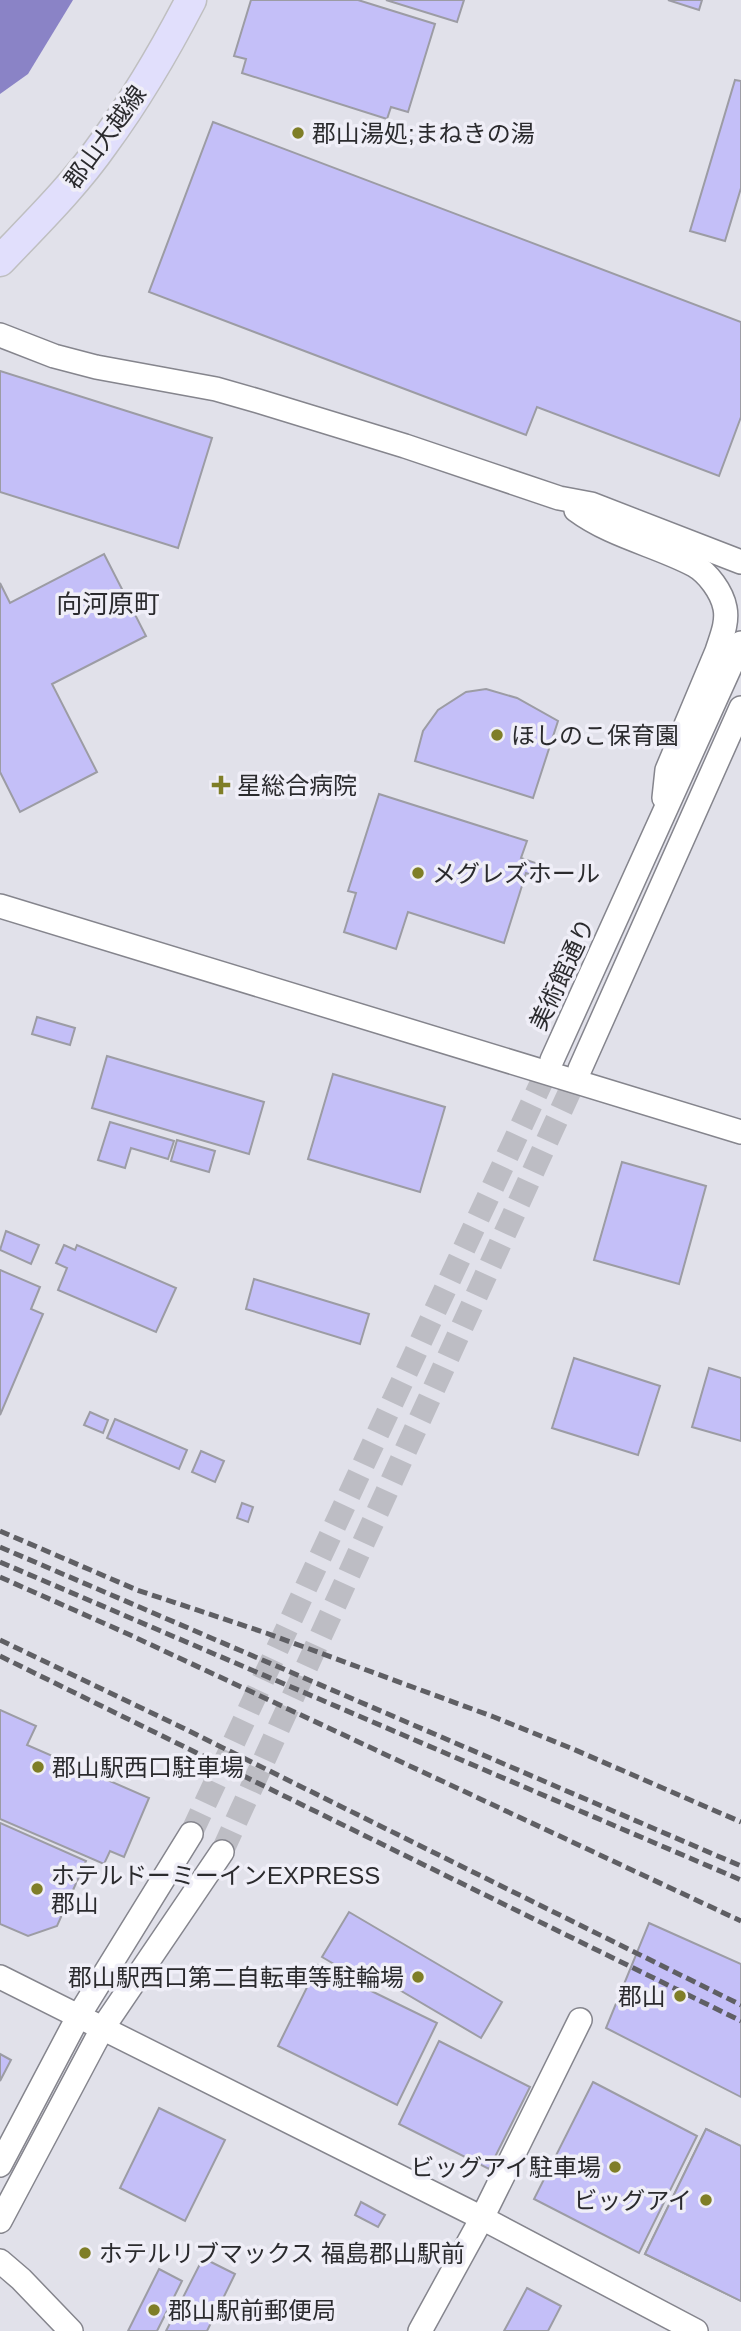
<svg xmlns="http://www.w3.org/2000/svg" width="741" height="2331" font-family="Helvetica,'Noto Sans JP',sans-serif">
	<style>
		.water { fill: #8a83c6 }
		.building { fill: #c4bff8; stroke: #9c9ca4; stroke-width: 2 }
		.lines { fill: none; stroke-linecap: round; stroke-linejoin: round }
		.minor-tunnel { stroke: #bdbdc4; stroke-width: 23; stroke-dasharray: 23 11; stroke-linecap: butt }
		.minor-casing { stroke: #85858d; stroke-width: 26 }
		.major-casing { stroke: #bfbfc0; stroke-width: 33 }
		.minor { stroke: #fff; stroke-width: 23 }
		.major { stroke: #e1dffc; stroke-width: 30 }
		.rail { stroke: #5f5f64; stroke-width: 5; stroke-dasharray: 10 5; stroke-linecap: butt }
		.poi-dot { fill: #7f7e27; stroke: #efeef7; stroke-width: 2.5 }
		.labels { text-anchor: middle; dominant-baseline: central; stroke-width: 7; stroke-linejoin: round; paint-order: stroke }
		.poi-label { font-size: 24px; fill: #2b2b2e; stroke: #efeef7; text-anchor: start }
		.street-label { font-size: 24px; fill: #2b2b2e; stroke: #efeef7 }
		.neighbourhood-label { font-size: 26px; fill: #2b2b2e; stroke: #efeef7 }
	</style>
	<rect width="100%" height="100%" fill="#e1e1ea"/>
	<polygon class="water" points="0,0 73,0 28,74 0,94"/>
	<g class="building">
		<polygon points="251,0 358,0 435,24 408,112 391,107 387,119 242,73 246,59 234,56"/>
		<polygon points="386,0 464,0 457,22"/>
		<polygon points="668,0 702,0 699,10"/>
		<polygon points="735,80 741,81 741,188 725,241 690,231"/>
		<polygon points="213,122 741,322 741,417 719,476 537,407 526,435 149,292"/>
		<polygon points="0,371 212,438 178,548 0,492"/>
		<polygon points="104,554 146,636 52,684 97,772 20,812 0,772 0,583 10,603"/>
		<polygon points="486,689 517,698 558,721 533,798 415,761 423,731 438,710 466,692"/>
		<polygon points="379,794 527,841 521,858 541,865 537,877 526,873 504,943 408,912 396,949 344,932 356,893 348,891"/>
		<polygon points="37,1017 75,1028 70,1045 32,1034"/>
		<polygon points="107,1056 264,1102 249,1154 92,1108"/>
		<polygon points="333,1074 445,1107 420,1192 308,1159"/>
		<polygon points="110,1122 174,1141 168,1159 131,1148 125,1168 98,1160"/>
		<polygon points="177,1140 215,1151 209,1172 171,1161"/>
		<polygon points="622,1162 706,1186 679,1284 594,1260"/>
		<polygon points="6,1231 39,1245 31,1264 0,1250"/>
		<polygon points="64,1245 75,1250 77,1245 176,1288 156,1332 58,1290 67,1268 56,1263"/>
		<polygon points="0,1270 40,1287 31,1309 43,1314 0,1415"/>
		<polygon points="254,1279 369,1314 360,1344 246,1309"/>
		<polygon points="574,1358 660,1386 638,1455 552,1428"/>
		<polygon points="709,1368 741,1378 741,1441 692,1427"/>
		<polygon points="90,1412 108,1420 103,1433 84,1425"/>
		<polygon points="115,1419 187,1450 179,1469 107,1438"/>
		<polygon points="201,1451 224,1461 215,1482 192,1472"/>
		<polygon points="242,1503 253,1507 248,1522 237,1518"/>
		<polygon points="0,1710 36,1726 27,1745 149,1798 124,1857 110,1851 104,1864 0,1819"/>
		<polygon points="0,1823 86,1861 57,1926 28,1936 0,1924"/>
		<polygon points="349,1912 502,2002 481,2038 369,1972 363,1981 322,1957"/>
		<polygon points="649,1923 741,1964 741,2097 606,2028"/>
		<polygon points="318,1965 437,2023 397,2105 278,2046"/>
		<polygon points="439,2041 530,2087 489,2169 399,2124"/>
		<polygon points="0,2054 11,2060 0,2081"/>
		<polygon points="593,2082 697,2136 639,2253 534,2199"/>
		<polygon points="159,2108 225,2140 185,2221 120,2188"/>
		<polygon points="706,2129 741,2146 741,2301 645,2254"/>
		<polygon points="706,2129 741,2146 741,2301 645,2254"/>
		<polygon points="361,2202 385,2215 378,2227 355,2215"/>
		<polygon points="203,2258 235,2274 207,2331 166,2331"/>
		<polygon points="159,2269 182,2281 157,2331 128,2331"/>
		<polygon points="527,2288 561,2306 548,2331 504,2331"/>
	</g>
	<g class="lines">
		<g class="minor-tunnel">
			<polyline points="191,1834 552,1060"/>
			<polyline points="222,1852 580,1069"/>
		</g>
		<defs>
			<g id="minor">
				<polyline points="0,335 54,356 96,367 216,389 258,401 405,446 559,498 591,504 741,562"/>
				<path d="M 576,510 C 611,536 656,545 694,565 C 708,573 722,592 725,608 C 728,623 721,638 717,651 L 667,770 L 664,798"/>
				<polyline points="0,906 741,1132"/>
				<polyline points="552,1060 741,643"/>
				<polyline points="580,1069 741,708"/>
				<polyline points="0,1977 482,2218 696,2331"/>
				<polyline points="0,2165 78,2017 191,1834"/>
				<polyline points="0,2221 102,2029 222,1852"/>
				<polyline points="0,2261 21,2279 71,2331"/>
				<polyline points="420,2331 482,2218 580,2020"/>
			</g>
			<path id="major" d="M 0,261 C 36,223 74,186 104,143 C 137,98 165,50 191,0"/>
		</defs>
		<use href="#minor" class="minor-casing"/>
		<use href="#major" class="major-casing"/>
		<use href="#minor" class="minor"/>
		<use href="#major" class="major"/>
		<g class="rail">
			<polyline points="0,1531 137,1590 266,1633 494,1717 573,1749 741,1822"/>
			<polyline points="0,1547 741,1866"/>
			<polyline points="0,1562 741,1880"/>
			<polyline points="0,1577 128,1634 741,1921"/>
			<polyline points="0,1640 183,1728 741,2005"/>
			<polyline points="0,1656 741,2021"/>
		</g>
	</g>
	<g class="poi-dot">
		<circle cx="298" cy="133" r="7"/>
		<circle cx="497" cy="735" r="7"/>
		<path d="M217.5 774.5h7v7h7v7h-7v7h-7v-7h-7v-7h7z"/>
		<circle cx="418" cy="873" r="7"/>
		<circle cx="38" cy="1767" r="7"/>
		<circle cx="37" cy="1889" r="7"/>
		<circle cx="418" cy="1977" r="7"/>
		<circle cx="680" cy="1996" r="7"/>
		<circle cx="615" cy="2167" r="7"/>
		<circle cx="706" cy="2200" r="7"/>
		<circle cx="85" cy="2253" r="7"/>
		<circle cx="154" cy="2310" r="7"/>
	</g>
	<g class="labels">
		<g class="poi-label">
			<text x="312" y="133">郡山湯処;まねきの湯</text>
			<text x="511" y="735">ほしのこ保育園</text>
			<text x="237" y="785">星総合病院</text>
			<text x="432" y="873">メグレズホール</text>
			<text x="52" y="1767">郡山駅西口駐車場</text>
			<text x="51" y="1875">ホテルドーミーインEXPRESS<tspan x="51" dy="28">郡山</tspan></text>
			<text x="404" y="1977" text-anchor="end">郡山駅西口第二自転車等駐輪場</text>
			<text x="666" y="1996" text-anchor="end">郡山</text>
			<text x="601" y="2167" text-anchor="end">ビッグアイ駐車場</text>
			<text x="692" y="2200" text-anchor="end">ビッグアイ</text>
			<text x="99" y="2253">ホテルリブマックス 福島郡山駅前</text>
			<text x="168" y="2310">郡山駅前郵便局</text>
		</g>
		<g class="street-label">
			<text transform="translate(105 137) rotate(-54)">郡山大越線</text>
			<text transform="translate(562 974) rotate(-65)">美術館通り</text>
		</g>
		<g class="neighbourhood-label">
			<text x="108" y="604">向河原町</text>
		</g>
	</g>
</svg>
